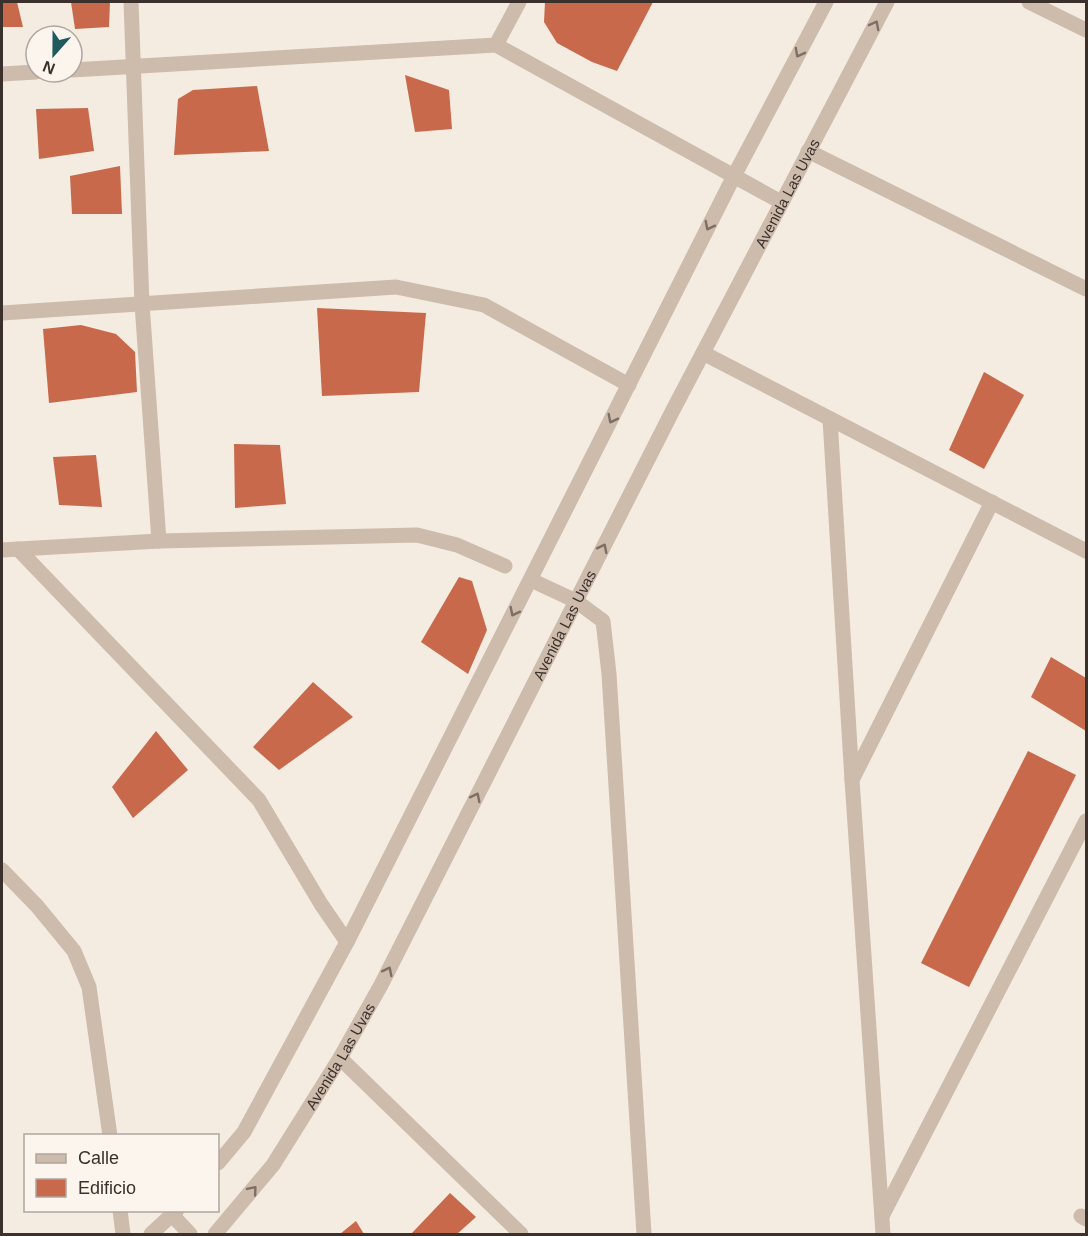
<svg xmlns="http://www.w3.org/2000/svg" width="1088" height="1236" font-family="Helvetica,sans-serif">
	<style>
		.building { fill: #c8694b }
		.lines { fill: none; stroke-linecap: round; stroke-linejoin: round }
		.minor { stroke: #cdbbac; stroke-width: 15 }
		.tertiary { stroke: #cdbbac; stroke-width: 15 }
		.oneway { stroke: #7d6f65 }
		.labels { text-anchor: middle; dominant-baseline: central; stroke-width: 5; stroke-linejoin: round; paint-order: stroke }
		.street-label { font-size: 15px; fill: #3b302b; stroke: #fbf5ee }
	</style>
	<rect width="100%" height="100%" fill="#f4ebe1"/>
	<g class="building">
		<polygon points="2,2 17,2 23,27 2,27"/>
		<polygon points="71,2 110,2 109,27 75,29"/>
		<polygon points="545,2 653,2 617,71 592,62 557,43 544,22"/>
		<polygon points="405,75 449,90 452,129 415,132"/>
		<polygon points="257,86 269,151 174,155 178,99 193,90"/>
		<polygon points="88,108 94,151 39,159 36,109"/>
		<polygon points="120,166 122,214 72,214 70,176"/>
		<polygon points="317,308 426,313 419,392 322,396"/>
		<polygon points="81,325 116,334 135,352 137,392 49,403 43,329"/>
		<polygon points="984,372 1024,395 984,469 949,450"/>
		<polygon points="234,444 280,445 286,504 235,508"/>
		<polygon points="96,455 102,507 59,505 53,457"/>
		<polygon points="459,577 472,581 487,630 468,674 421,642"/>
		<polygon points="1051,657 1086,678 1086,731 1031,697"/>
		<polygon points="313,682 353,717 279,770 253,747"/>
		<polygon points="156,731 188,770 133,818 112,787"/>
		<polygon points="1028,751 1076,775 969,987 921,963"/>
		<polygon points="450,1193 476,1217 457,1234 411,1234"/>
		<polygon points="356,1221 364,1234 340,1234"/>
	</g>
	<g class="lines">
		<g class="minor">
			<polyline points="131,2 142,304 159,541"/>
			<polyline points="1029,2 1086,30"/>
			<polyline points="496,45 519,2"/>
			<polyline points="72,70 496,45 781,202"/>
			<polyline points="2,74 36,72"/>
			<polyline points="808,151 1086,289"/>
			<polyline points="2,313 396,287 484,305 629,385"/>
			<polyline points="703,353 1086,551"/>
			<polyline points="830,419 852,780 883,1234"/>
			<polyline points="18,549 259,800 321,904 347,942"/>
			<polyline points="2,550 159,541 417,535 457,545 505,566"/>
			<polyline points="531,580 576,601 603,621 609,674 644,1234"/>
			<polyline points="852,780 992,502"/>
			<polyline points="2,870 37,906 74,951 89,987 110,1136"/>
			<polyline points="340,1058 521,1234"/>
			<polyline points="120,1210 123,1234"/>
			<polyline points="173,1216 190,1234"/>
			<polyline points="882,1216 1086,821"/>
			<polyline points="1081,1216 1086,1219"/>
		</g>
		<g class="tertiary">
			<polyline points="218,1163 244,1132 347,942 734,176 826,2"/>
			<polyline points="151,1234 177,1210"/>
			<path id="s1" d="M 215,1234 L 273,1165 L 340,1058 L 381,985 L 673,410 L 887,2"/>
		</g>
	</g>
	<defs><path id="oneway-chevron" d="M-2-3.5L2.5 0L-2 3.5" fill="none" stroke-width="1.6" stroke-linecap="round" stroke-linejoin="round" transform="scale(1.5)"/></defs>
	<g class="oneway">
		<use href="#oneway-chevron" transform="translate(875 25) rotate(-62)"/>
		<use href="#oneway-chevron" transform="translate(799 53) rotate(118)"/>
		<use href="#oneway-chevron" transform="translate(709 226) rotate(117)"/>
		<use href="#oneway-chevron" transform="translate(612 419) rotate(117)"/>
		<use href="#oneway-chevron" transform="translate(603 548) rotate(-63)"/>
		<use href="#oneway-chevron" transform="translate(514 612) rotate(117)"/>
		<use href="#oneway-chevron" transform="translate(476 797) rotate(-63)"/>
		<use href="#oneway-chevron" transform="translate(388 971) rotate(-63)"/>
		<use href="#oneway-chevron" transform="translate(253 1190) rotate(-50)"/>
	</g>
	<g class="labels">
		<g class="street-label">
			<text stroke="none"><textPath href="#s1" startOffset="1190">Avenida Las Uvas</textPath></text>
			<text stroke="none"><textPath href="#s1" startOffset="704">Avenida Las Uvas</textPath></text>
			<text stroke="none"><textPath href="#s1" startOffset="218">Avenida Las Uvas</textPath></text>
		</g>
	</g>
	<rect width="1088" height="1236" fill="none" stroke="#3b302b" stroke-width="6"/>
	<rect x="24" y="1134" width="195" height="78" fill="#fbf5ee" stroke="#aea6a0" stroke-width="1.5"/>
	<rect x="36" y="1154" width="30" height="9" fill="#cdbbac" stroke="#aea6a0" stroke-width="1.5"/>
	<text x="78" y="1164" font-size="18" fill="#3b302b">Calle</text>
	<rect x="36" y="1179" width="30" height="18" fill="#c8694b" stroke="#aea6a0" stroke-width="1.5"/>
	<text x="78" y="1194" font-size="18" fill="#3b302b">Edificio</text>
	<g transform="translate(54 54) rotate(201)"><circle r="28" fill="#fbf5ee" stroke="#aea6a0" stroke-width="1.5"/>
	<path d="M0-4.5L10 22L0 15L-10 22Z" fill="#1f5a5e"/>
	<text y="-9" font-size="16" font-weight="bold" text-anchor="middle" fill="#3b302b">N</text>
	</g>
</svg>
